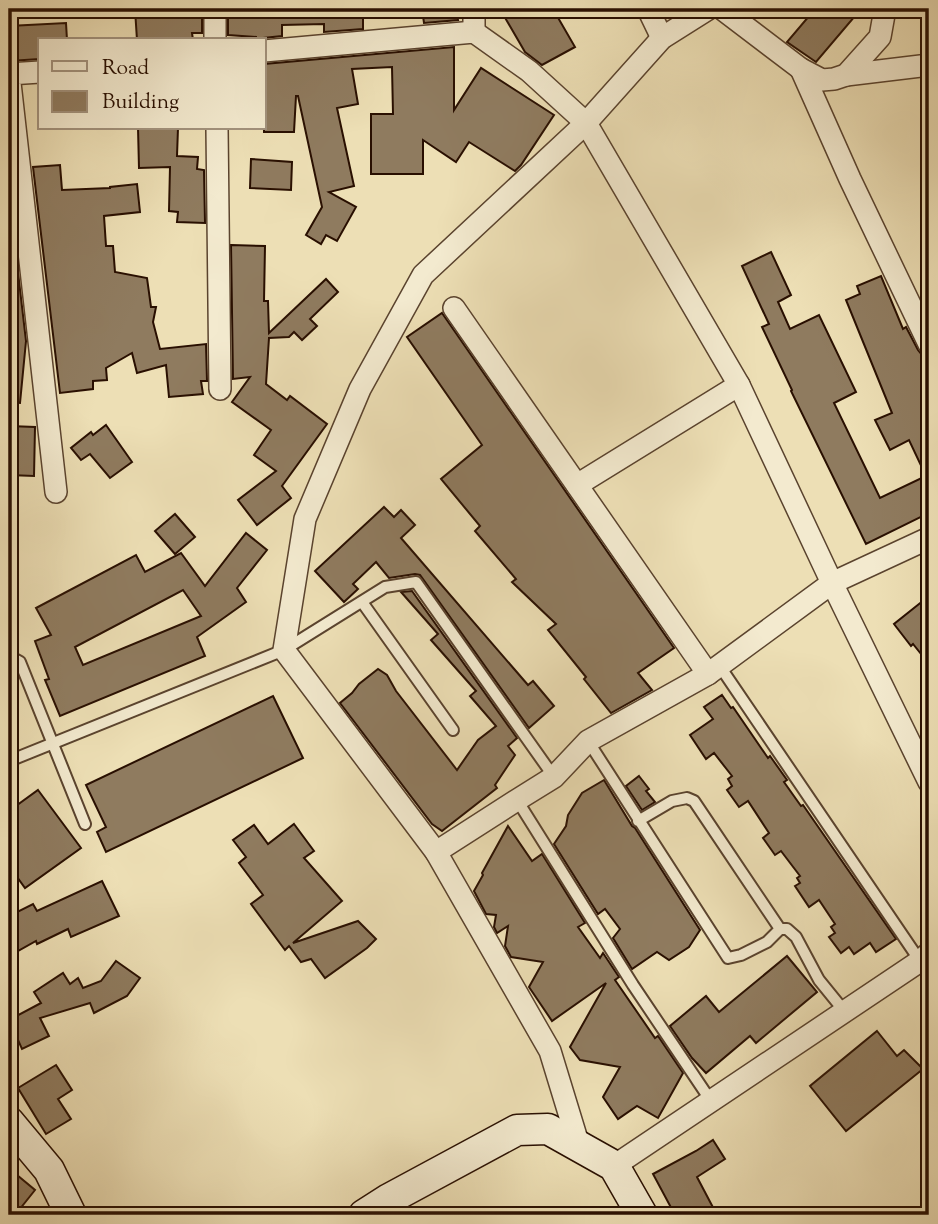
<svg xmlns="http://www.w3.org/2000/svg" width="938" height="1224" font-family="'Sorts Mill Goudy',serif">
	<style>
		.building { fill: #8f7b5f; stroke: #290f01; stroke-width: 2; fill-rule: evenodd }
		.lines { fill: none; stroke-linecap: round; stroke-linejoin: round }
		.lane-casing { stroke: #5a432e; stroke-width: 14 }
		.street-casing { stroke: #5a432e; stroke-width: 24 }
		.secondary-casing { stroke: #290f01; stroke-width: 33 }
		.lane { stroke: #f3eacf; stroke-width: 10 }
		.street { stroke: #f3eacf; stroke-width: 21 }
		.secondary { stroke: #f3eacf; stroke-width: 30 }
	</style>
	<rect width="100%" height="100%" fill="#eddfb5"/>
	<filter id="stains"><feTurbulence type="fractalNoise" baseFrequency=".00286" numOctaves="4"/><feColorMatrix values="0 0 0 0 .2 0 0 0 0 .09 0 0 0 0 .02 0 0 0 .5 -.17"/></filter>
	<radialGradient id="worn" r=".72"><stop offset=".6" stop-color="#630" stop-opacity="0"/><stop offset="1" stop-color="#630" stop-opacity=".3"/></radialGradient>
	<g class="building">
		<polygon points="135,9 202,9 202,33 192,33 193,40 137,40"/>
		<polygon points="228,9 363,9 363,29 324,32 324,24 282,25 282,36 263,38 256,40 256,37 228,35"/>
		<polygon points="422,9 456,9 458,20 424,23"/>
		<polygon points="500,9 553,9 575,47 542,65 525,52"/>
		<polygon points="815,9 861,9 816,62 787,42"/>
		<polygon points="66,23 67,40 40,40 40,59 9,61 9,26"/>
		<polygon points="454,47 454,110 481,68 554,115 521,165 515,171 469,142 456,162 423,140 423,174 371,174 371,114 393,114 392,67 352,69 358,104 337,108 354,186 329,192 356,207 337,241 326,235 321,244 306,235 322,207 298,96 296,96 294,132 264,132 264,64"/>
		<polygon points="138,128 178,128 177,156 198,157 197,169 204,170 205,223 177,222 178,212 169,211 170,167 139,168"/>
		<polygon points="251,159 292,162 291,190 250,188"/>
		<polygon points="60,165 62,190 110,188 110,187 137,184 140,212 104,216 106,246 113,246 115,272 147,278 151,307 156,307 153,322 160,349 206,344 207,381 201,381 203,394 169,397 166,365 137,373 132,353 106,368 107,380 93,381 93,389 60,393 33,167"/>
		<polygon points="9,238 14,238 26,341 20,403 9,402"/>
		<polygon points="231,245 265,246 264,301 268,301 269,333 326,279 338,292 310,319 317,326 302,340 294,332 289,337 269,338 266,384 287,400 290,396 327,424 282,486 291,498 257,525 238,500 276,471 254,455 271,430 232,402 250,377 233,379"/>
		<polygon points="771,252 791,295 778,302 790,329 819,315 856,392 834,403 880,498 926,476 909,440 890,450 875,420 892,413 846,300 860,294 857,286 881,276 903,329 906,327 918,350 922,355 928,357 929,360 929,513 866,544 791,391 792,390 762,327 769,324 742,266"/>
		<polygon points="442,313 674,648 638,673 652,690 611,713 584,679 586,677 548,630 556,624 512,582 516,579 475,531 480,526 441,479 482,445 407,337"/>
		<polygon points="106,425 132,462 110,478 90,454 81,460 71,448 91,432 93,435"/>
		<polygon points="9,426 35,427 34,476 9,475"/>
		<polygon points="384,507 394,517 401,510 415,525 401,538 528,685 533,681 554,706 529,728 420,575 415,574 389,578 376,562 353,584 358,589 344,602 315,571"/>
		<polygon points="175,514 195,537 175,554 155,531"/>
		<path d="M 246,533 L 267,550 L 237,588 L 246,602 L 197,637 L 205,656 L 60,716 L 45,680 L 49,679 L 35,641 L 51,635 L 36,608 L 136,555 L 145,572 L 181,553 L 205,586 ZM 183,590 L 201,616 L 83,665 L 75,647 Z"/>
		<polygon points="412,591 517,738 508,746 515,755 495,785 497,788 442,831 432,824 340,703 352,693 359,684 378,669 387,675 396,691 457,770 478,740 496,726 470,696 476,691 431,640 438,634 401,592"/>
		<polygon points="929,596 929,664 913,644 911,646 894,624"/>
		<polygon points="722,695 731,708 733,707 768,758 770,756 787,780 784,782 801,806 803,805 896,939 876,952 870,943 854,954 849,947 841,953 829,937 835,933 831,927 835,924 819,900 809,907 795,886 800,883 797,878 800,876 781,851 775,855 763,838 769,833 748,801 739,807 727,790 732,786 728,779 732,776 714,753 706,759 690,735 713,719 704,707"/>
		<polygon points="273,696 303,758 106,852 97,832 106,827 86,785"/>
		<polygon points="639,776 649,789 646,791 655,802 642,810 626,786"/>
		<polygon points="604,780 632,826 635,828 700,930 689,947 669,960 657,952 632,969 613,938 620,929 605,909 598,914 554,844 566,826 568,815 582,793"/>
		<polygon points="38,790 81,848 25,888 17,877 9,883 9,811"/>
		<polygon points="294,824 314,851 304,858 342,901 293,943 358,921 376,939 367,948 325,978 311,959 301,962 289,946 285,950 251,904 263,895 239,863 246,857 233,840 254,825 268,844"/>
		<polygon points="508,826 532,861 542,854 585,923 578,927 600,958 603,953 619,977 615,980 655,1038 658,1036 683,1073 658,1118 637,1106 618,1119 603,1097 620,1067 580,1060 570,1047 606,983 552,1021 529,987 543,962 511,957 505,946 508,926 497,933 494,927 496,915 486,914 474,891 483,875 482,873"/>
		<polygon points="102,881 119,916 71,937 68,929 37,944 36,941 9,956 9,916 33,904 37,911"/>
		<polygon points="787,956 817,992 756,1043 750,1036 706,1073 692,1058 670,1026 706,996 719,1012"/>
		<polygon points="116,961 140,978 127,996 94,1013 90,1003 40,1018 49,1036 22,1049 9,1020 41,1003 34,992 63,973 70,984 78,978 83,988 101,981"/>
		<polygon points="877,1031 897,1056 904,1050 923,1069 846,1131 810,1086"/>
		<polygon points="56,1065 72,1090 58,1099 71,1119 46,1134 18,1088"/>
		<polygon points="713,1140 725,1159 697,1177 717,1215 675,1215 653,1174 696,1151"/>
		<polygon points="17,1175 35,1190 15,1215 9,1215 9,1185"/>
	</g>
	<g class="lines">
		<defs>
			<g id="lane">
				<polyline points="362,602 453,730"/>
				<polyline points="9,656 20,662 85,824"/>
				<polyline points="719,665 920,961"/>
				<polyline points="588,741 728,958 741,955 767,942 780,929 694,801 687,798 672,801 638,821"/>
				<polyline points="9,761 284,650 385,587 416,582 554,777"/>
				<polyline points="517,800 633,985 711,1101"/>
				<polyline points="780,929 787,929 796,937 819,980 845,1012"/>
			</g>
			<g id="street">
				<polyline points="215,9 215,40"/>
				<polyline points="648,9 662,38"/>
				<polyline points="722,9 801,69 822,80 834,79 846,75 880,37 885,9"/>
				<polyline points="474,32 474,9"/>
				<polyline points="264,51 474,32 529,71 586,123 739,385 832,583 929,782"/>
				<polyline points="801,69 850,179 929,344"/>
				<polyline points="40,72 9,74 56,492"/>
				<polyline points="846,75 929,65"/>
				<polyline points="217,128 220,389"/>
				<polyline points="454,308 708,674"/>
				<polyline points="577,485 739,385"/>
				<polyline points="436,852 517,800 554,777 588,741 708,674 832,583 929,538"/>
				<polyline points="579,1146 550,1051 436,852 284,650 305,519 360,389 423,275 586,123 662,38 708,9"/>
				<polyline points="614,1166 920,961 929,953"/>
			</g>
			<g id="secondary">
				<polyline points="9,1122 49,1170 71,1215"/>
				<polyline points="364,1215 389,1199 517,1130 548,1129 614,1166 642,1215"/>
			</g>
		</defs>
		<use href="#lane" class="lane-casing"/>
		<use href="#street" class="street-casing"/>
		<use href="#secondary" class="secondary-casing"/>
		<use href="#lane" class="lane"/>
		<use href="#street" class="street"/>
		<use href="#secondary" class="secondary"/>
	</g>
	<rect width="938" height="1224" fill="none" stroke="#eddfb5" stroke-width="35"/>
	<rect x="10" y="10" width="917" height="1203" fill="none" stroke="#290f01" stroke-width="3.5"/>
	<rect x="18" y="18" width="903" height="1189" fill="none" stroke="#290f01" stroke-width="2"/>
	<rect x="38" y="38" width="228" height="91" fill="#f3eacf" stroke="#a2927d" stroke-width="2"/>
	<rect x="52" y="61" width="35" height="10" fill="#f3eacf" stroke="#a2927d" stroke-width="2"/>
	<text x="102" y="74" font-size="21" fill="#290f01">Road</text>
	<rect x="52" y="91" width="35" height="21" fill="#8f7b5f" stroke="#a2927d" stroke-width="2"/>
	<text x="102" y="108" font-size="21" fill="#290f01">Building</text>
	<rect width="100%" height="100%" filter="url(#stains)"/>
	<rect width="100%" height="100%" fill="url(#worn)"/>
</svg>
